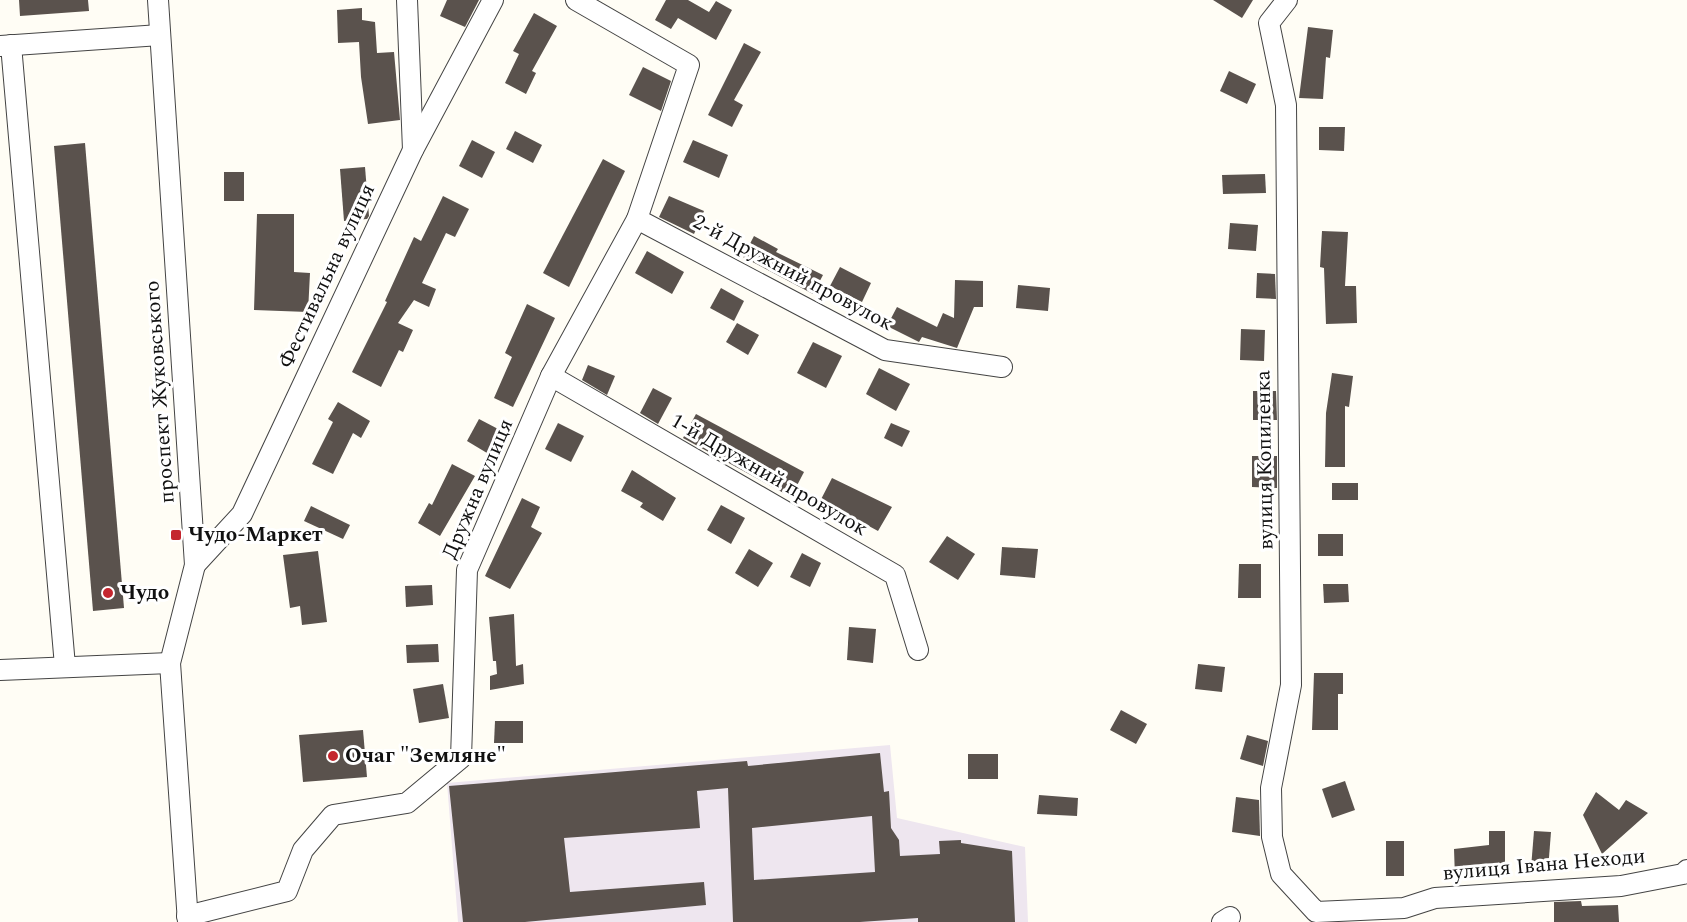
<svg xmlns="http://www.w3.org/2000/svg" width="1687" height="922" font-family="Spectral,serif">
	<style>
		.industrial { fill: #eee6ef }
		.building { fill: #5a524d; fill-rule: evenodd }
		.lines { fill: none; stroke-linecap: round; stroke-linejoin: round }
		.minor-casing { stroke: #444; stroke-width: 22 }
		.minor { stroke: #fff; stroke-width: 20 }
		.poi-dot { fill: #c4262e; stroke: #fff; stroke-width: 2 }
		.labels { text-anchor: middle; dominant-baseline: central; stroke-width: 6; stroke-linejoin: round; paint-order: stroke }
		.street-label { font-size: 21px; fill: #111; stroke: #fff }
		.poi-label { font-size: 21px; font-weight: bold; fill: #111; stroke: #fff; text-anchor: start }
	</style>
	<rect width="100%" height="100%" fill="#fffdf5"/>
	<polygon class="industrial" points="890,745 897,818 1025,847 1028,922 458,922 447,783"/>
	<g class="building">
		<polygon points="19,0 88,0 89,11 20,16"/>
		<polygon points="447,0 479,0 465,27 440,16"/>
		<polygon points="666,0 688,0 709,12 716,1 732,10 716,40 678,18 671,29 655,20"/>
		<polygon points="1213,0 1253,0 1242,18"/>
		<polygon points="362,8 362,20 375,22 377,53 394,52 400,120 368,124 361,77 359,42 338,43 337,10"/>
		<polygon points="534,13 557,26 532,71 536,73 526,94 505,83 519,54 513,51"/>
		<polygon points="1308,27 1333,30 1330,58 1326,57 1323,99 1299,98"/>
		<polygon points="744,43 761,52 734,100 743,105 732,127 708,115"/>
		<polygon points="643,67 671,81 661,111 629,95"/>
		<polygon points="1229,71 1256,84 1247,104 1220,91"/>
		<polygon points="1319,127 1345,127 1344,151 1319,150"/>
		<polygon points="515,131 542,145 533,163 506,149"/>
		<polygon points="472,140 495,152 482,178 459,166"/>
		<polygon points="693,140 728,155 719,178 683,162"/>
		<polygon points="85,143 124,608 93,611 54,146"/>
		<polygon points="603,159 625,171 569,287 543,273"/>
		<polygon points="365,167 369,216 367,219 344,221 340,169"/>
		<rect x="224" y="172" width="20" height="29"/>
		<polygon points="1265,174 1266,193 1223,194 1222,175"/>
		<polygon points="443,196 469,209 455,237 446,233 422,283 436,289 429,307 414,300 398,323 413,330 403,352 399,350 381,387 352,372 387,302 385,301 414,237 421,241"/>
		<polygon points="669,196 704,211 694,234 659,217"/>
		<polygon points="257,214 294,214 294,272 310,273 308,312 254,310"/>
		<polygon points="1230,223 1258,225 1256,251 1228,249"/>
		<polygon points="1322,231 1348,232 1345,286 1356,286 1357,323 1326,324 1324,268 1320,267"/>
		<polygon points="754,236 778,249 776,252 823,275 813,294 743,257"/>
		<polygon points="647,251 684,272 672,294 635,273"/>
		<polygon points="840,267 871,283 862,302 830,286"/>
		<polygon points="1257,273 1275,274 1276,299 1256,298"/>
		<polygon points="955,280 983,281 983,307 974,307 957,348 922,337 919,342 887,326 897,307 937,327 943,313 954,318"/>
		<polygon points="1018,285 1050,288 1048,311 1016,308"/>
		<polygon points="721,288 744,301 734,321 710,308"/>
		<polygon points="527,304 555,318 513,407 494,398 512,357 505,353"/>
		<polygon points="737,323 759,335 748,355 726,342"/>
		<polygon points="1241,329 1265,330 1264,361 1240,360"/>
		<polygon points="813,342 842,356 826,388 797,373"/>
		<polygon points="588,365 615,376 607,395 582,380"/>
		<polygon points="879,368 910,384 896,411 866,394"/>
		<polygon points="1332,373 1353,376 1349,407 1345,406 1345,467 1325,467 1326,413"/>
		<polygon points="653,388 672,398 658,424 640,413"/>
		<polygon points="1253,391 1276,391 1277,420 1253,420"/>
		<polygon points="338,402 370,421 361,438 353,433 333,474 312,464 333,422 328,419"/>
		<polygon points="696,414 804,472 791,497 683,438"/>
		<polygon points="479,419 500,430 487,453 467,441"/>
		<polygon points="558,423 584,436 571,462 545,449"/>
		<polygon points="891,423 910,431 902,447 884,438"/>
		<polygon points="1252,456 1277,456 1277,488 1252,487"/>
		<polygon points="452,464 475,476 440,536 418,523 429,503 432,505"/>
		<polygon points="632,470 676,498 663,521 640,507 643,503 621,491"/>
		<polygon points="832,478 892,507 878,531 843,512 839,521 816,509"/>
		<rect x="1332" y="483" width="26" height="17"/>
		<polygon points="522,498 540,507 531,527 542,533 510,589 485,576"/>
		<polygon points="721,505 745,518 731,544 707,530"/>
		<polygon points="311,506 350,525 343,539 304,521"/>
		<rect x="1318" y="534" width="25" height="22"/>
		<polygon points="947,536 975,554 958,580 929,562"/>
		<polygon points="1002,547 1038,549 1035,578 1000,575"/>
		<polygon points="749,549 773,563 758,587 735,573"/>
		<polygon points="318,551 327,622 302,625 300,606 290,608 283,555"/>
		<polygon points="802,553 821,563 810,587 790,577"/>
		<polygon points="1239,564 1261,564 1261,598 1238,598"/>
		<polygon points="1323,584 1348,584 1349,602 1324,603"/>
		<polygon points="432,585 433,605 406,607 405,586"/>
		<polygon points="514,614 516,666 523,664 524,684 490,690 490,676 497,674 496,661 493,661 489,617"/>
		<polygon points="849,627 876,629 873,663 847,660"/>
		<polygon points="438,644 439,662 407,663 406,645"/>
		<polygon points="1198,664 1225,667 1222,692 1195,689"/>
		<polygon points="1314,673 1343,673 1343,694 1338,694 1338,730 1312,730"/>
		<polygon points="443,684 449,718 419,723 413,689"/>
		<polygon points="1121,710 1147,724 1136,744 1110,730"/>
		<polygon points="495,721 523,721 523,743 494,743"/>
		<polygon points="363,730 367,777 303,782 299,735"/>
		<polygon points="1247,735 1268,741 1263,766 1240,759"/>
		<path d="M 880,753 L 884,792 L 889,791 L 891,828 L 899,840 L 900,856 L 940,854 L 939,841 L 961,840 L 961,843 L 1012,851 L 1015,922 L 918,922 L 918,918 L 860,922 L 733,922 L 728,788 L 697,791 L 700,828 L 564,838 L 570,892 L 704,882 L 706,905 L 525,922 L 463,922 L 449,786 L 747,761 L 748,766 ZM 872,816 L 875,872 L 754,880 L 752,828 Z"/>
		<rect x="968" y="754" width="30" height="25"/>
		<polygon points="1345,781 1355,810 1332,818 1322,789"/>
		<polygon points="1596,792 1619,810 1626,800 1648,813 1602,854 1583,815"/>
		<polygon points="1039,795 1078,798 1077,816 1037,814"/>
		<polygon points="1236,797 1259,800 1260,836 1232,832"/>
		<polygon points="1489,831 1505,831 1505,872 1471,872 1471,878 1455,878 1454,849 1489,845"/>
		<polygon points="1534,831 1551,832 1548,870 1531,868"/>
		<rect x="1386" y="841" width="18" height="35"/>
		<polygon points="1581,901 1582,906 1618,905 1619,922 1554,922 1554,902"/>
	</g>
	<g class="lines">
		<defs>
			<g id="minor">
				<polyline points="158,0 195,565 170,663 188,922"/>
				<polyline points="407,0 413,150"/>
				<polyline points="1287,0 1269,23 1286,105 1291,685 1271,788 1272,837 1281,874 1316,912 1404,908 1435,898 1621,886 1683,874 1687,870"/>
				<polyline points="11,45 65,666"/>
				<polyline points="0,46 160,35"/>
				<polyline points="637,219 885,350 1002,367"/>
				<polyline points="551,376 895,575 918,650"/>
				<polyline points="195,565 242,514 413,150 493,0"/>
				<polyline points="0,670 170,663"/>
				<polyline points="187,916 287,891 303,850 333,815 407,803 461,758 467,570 551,376 637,219 689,65 576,0"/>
				<polyline points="1222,922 1230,917"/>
			</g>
		</defs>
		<use href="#minor" class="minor-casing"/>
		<use href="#minor" class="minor"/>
	</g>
	<g class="poi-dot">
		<rect x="170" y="529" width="12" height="12" rx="3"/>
		<circle cx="108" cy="593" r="6"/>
		<circle cx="333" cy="756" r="6"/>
	</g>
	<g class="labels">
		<g class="street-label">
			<text transform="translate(793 273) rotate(28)">2-й Дружний провулок</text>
			<text transform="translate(327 276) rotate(-65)">Фестивальна вулиця</text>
			<text transform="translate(160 392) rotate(-94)">проспект Жуковського</text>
			<text transform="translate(1265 460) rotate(-91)">вулиця Копиленка</text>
			<text transform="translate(769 475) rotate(30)">1-й Дружний провулок</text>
			<text transform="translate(478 489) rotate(-67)">Дружна вулиця</text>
			<text transform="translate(1544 865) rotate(-5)">вулиця Івана Неходи</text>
		</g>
		<g class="poi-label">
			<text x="188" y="535">Чудо-Маркет</text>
			<text x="120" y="593">Чудо</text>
			<text x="345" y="756">Очаг "Земляне"</text>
		</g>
	</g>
</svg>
